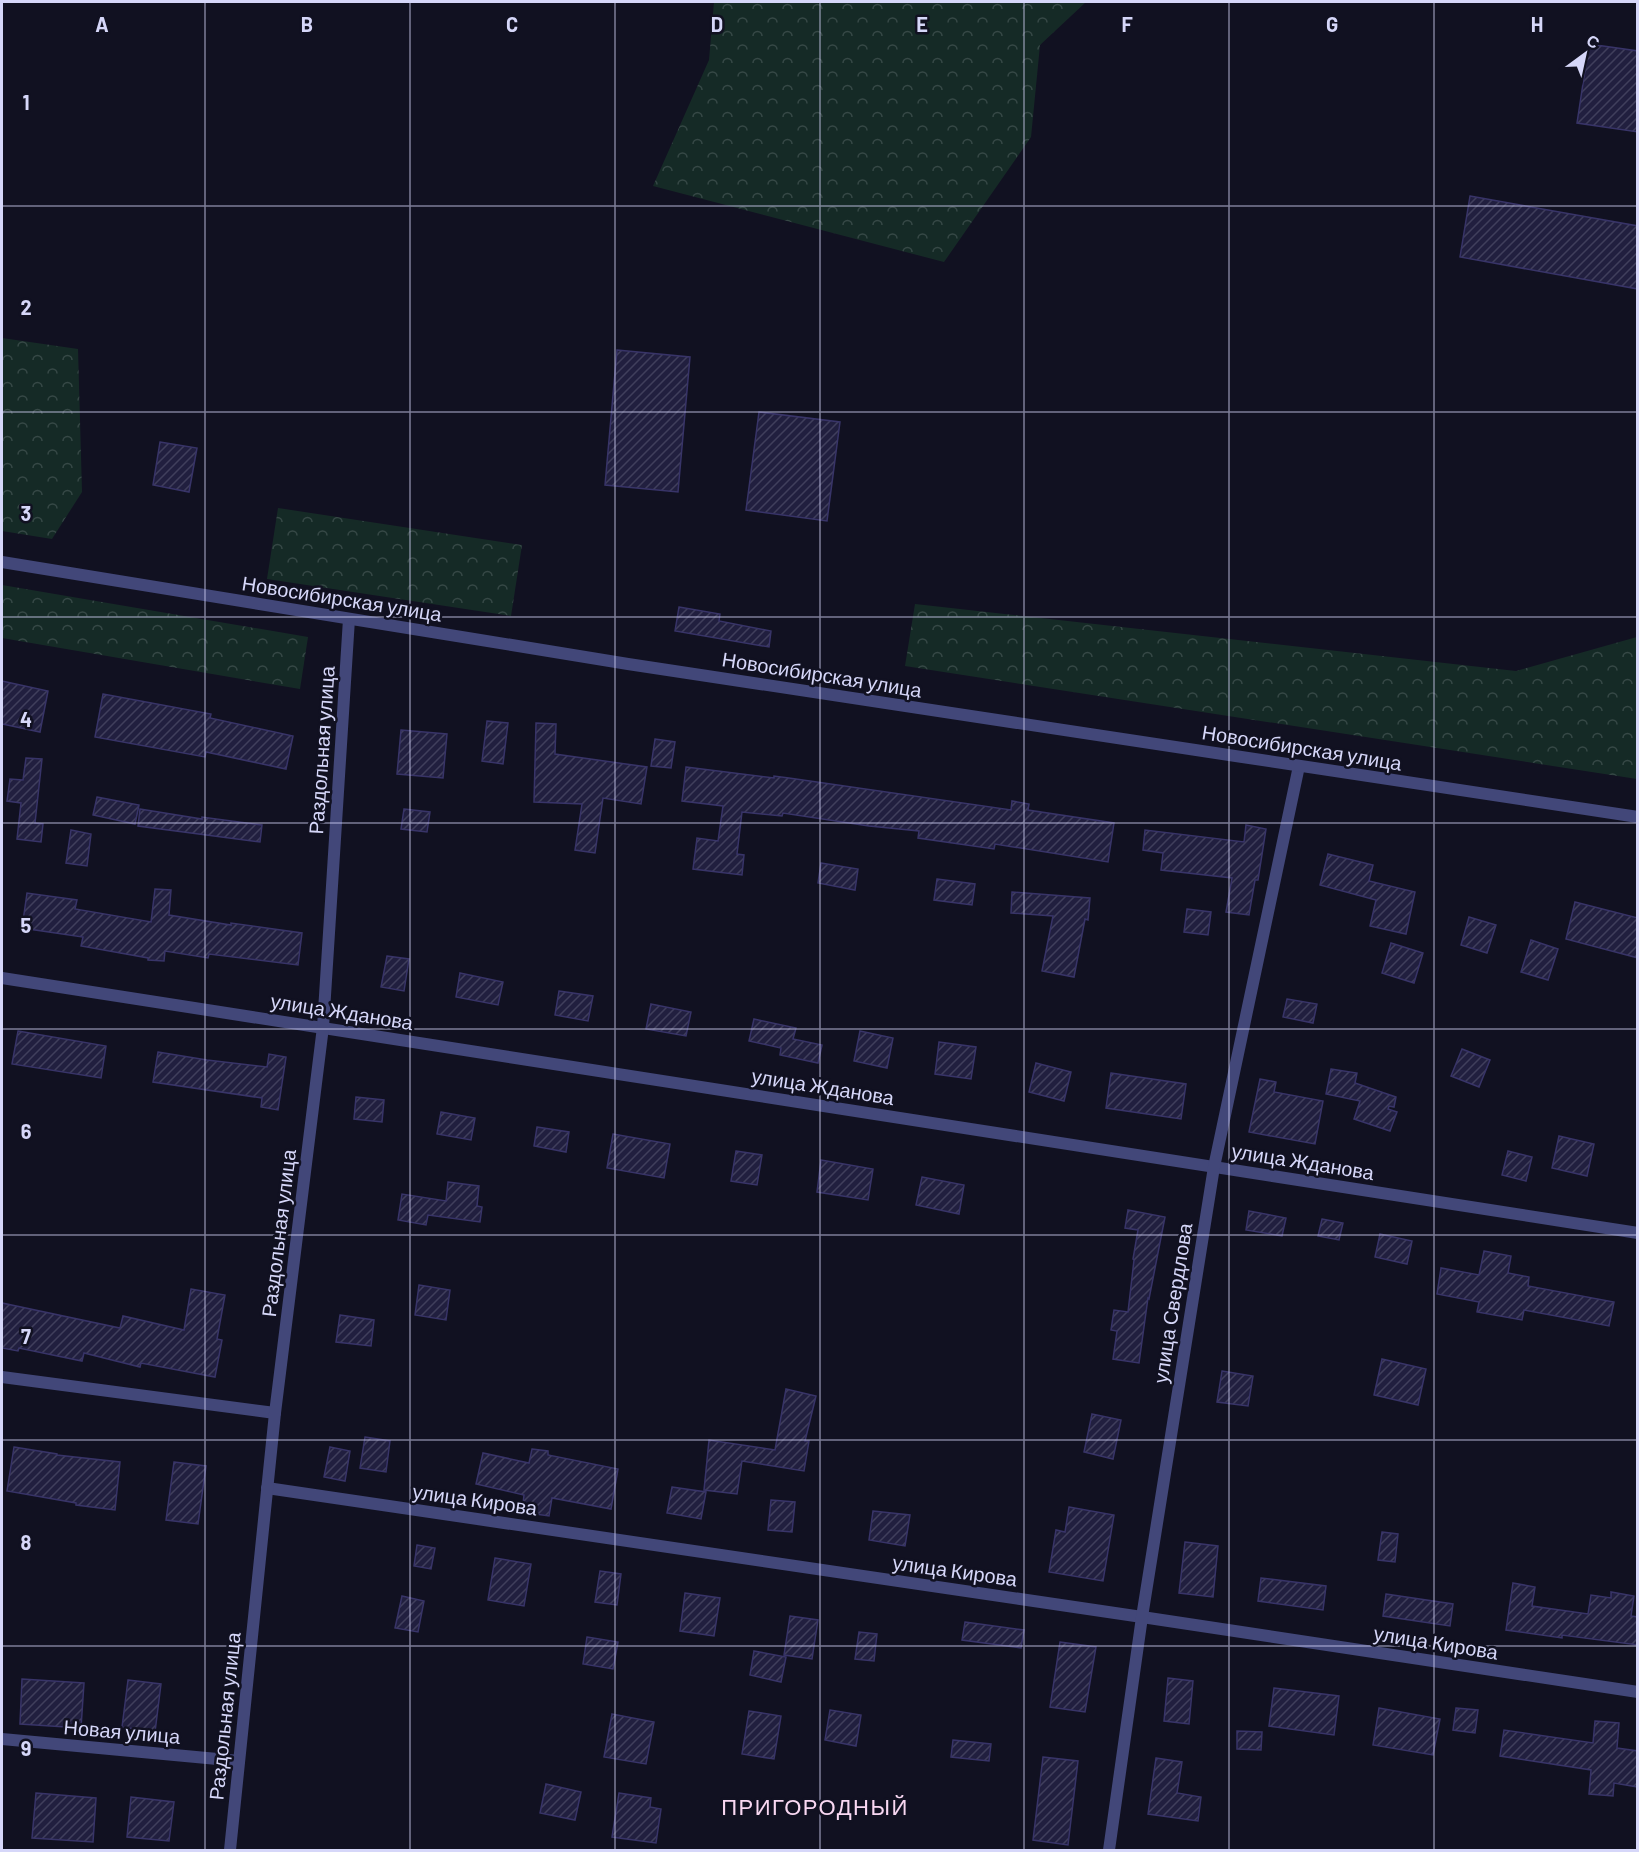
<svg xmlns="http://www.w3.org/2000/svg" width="1639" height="1852" font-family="Barlow,sans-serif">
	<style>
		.forest { fill: url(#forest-crowns) }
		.building { fill: url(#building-hatch); stroke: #383468; stroke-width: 1.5 }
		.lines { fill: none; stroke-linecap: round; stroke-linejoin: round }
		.minor { stroke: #424779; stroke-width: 12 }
		.tertiary { stroke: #424779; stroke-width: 12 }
		.grid { fill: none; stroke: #d6d7f9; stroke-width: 1.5; stroke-opacity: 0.55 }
		.labels { text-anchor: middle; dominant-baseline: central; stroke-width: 5; stroke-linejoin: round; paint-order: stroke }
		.street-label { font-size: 20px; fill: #d6d7f9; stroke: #111121 }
		.quarter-label { font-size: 22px; letter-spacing: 1.5px; fill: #f9d8f2; stroke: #111121 }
		.grid-label { font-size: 20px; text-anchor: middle; font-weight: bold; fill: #d6d7f9; stroke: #111121; stroke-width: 5; stroke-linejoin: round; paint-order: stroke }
	</style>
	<defs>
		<pattern id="forest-crowns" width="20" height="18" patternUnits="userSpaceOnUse" patternTransform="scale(1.5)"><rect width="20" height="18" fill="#152a26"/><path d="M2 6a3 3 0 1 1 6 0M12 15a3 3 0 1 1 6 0" fill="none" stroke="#364846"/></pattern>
		<pattern id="building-hatch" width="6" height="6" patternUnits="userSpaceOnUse" patternTransform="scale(1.5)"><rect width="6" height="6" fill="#211f3f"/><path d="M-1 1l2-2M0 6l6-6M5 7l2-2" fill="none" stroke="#403f5c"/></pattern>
	</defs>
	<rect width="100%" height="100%" fill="#111121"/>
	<g class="forest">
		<polygon points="714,2 1086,2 1040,45 1031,137 944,262 653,186 709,60"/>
		<polygon points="2,338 78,349 82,492 52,539 2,531"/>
		<polygon points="278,508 522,545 511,616 267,579"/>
		<polygon points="2,585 308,637 300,689 2,638"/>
		<polygon points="915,604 1516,671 1637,637 1637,779 905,666"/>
	</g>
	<g class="building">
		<polygon points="1589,44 1638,51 1638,132 1577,123"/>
		<polygon points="1470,196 1638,226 1638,289 1460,257"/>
		<polygon points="617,350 690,357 678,492 605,485"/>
		<polygon points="759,412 840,422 827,521 746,510"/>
		<polygon points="160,442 197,448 189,492 153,485"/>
		<polygon points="679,607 720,614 719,621 771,631 769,647 675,631"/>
		<polygon points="2,681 48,691 40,732 2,724"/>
		<polygon points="103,694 211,714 210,718 293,736 286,769 206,752 205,757 95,737"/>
		<polygon points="487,721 508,723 503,764 482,761"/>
		<polygon points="536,723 556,724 555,754 647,767 641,804 603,798 595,853 575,850 582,804 534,802"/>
		<polygon points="401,730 447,734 443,778 397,774"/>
		<polygon points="655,739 675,742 671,768 651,766"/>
		<polygon points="26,758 42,759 35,823 43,824 41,842 17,839 21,803 7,801 10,779 23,780"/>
		<polygon points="686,767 774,778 774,776 789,778 1011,810 1012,801 1029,804 1028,810 1114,823 1108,862 995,844 994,849 918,838 919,831 869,826 783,813 782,816 742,812 737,854 744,855 742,875 693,869 697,838 718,841 723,806 682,801"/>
		<polygon points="97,797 139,805 135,824 93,815"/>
		<polygon points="140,809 202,819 202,817 262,825 260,842 138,826"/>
		<polygon points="404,809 430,812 427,832 401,829"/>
		<polygon points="1246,825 1266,829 1258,880 1255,880 1249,915 1226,912 1232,878 1161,870 1163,853 1143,850 1145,830 1244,842"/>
		<polygon points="71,830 91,834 87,866 66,863"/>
		<polygon points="1328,854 1373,865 1369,881 1415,892 1406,934 1370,926 1376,900 1320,885"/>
		<polygon points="821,863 858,869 855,890 818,883"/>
		<polygon points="937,879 975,884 972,905 934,900"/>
		<polygon points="155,889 171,890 169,915 231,925 231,923 302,933 298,965 209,954 208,958 165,951 164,961 148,960 148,958 81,946 83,937 22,928 27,893 77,900 75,909 151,922"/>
		<polygon points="1012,892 1090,898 1088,920 1085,919 1074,977 1042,971 1053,916 1011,913"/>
		<polygon points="1575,902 1638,918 1638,958 1566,939"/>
		<polygon points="1187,909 1211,912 1208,935 1184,932"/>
		<polygon points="1469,917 1496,925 1487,953 1461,945"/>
		<polygon points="1531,940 1558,949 1548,980 1521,972"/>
		<polygon points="1391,943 1423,953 1414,983 1382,973"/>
		<polygon points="387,956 409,959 404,991 381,987"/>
		<polygon points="460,973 503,982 498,1005 456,997"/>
		<polygon points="559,991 593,996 588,1021 555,1015"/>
		<polygon points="1287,999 1317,1004 1313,1023 1283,1017"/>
		<polygon points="651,1004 691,1012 686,1036 646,1029"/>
		<polygon points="754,1019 796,1028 793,1039 822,1045 818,1063 780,1055 781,1048 749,1041"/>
		<polygon points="18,1031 106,1046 101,1078 12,1064"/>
		<polygon points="860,1031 893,1038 887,1068 854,1061"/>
		<polygon points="939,1042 976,1047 971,1079 935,1074"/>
		<polygon points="1462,1049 1490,1060 1479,1087 1451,1076"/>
		<polygon points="158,1052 207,1060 267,1067 269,1054 286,1057 278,1110 261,1107 262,1098 153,1082"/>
		<polygon points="1036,1063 1071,1072 1064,1101 1029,1092"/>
		<polygon points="1331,1069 1357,1073 1355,1083 1396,1097 1394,1107 1389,1106 1388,1109 1397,1112 1390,1131 1354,1119 1360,1101 1326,1094"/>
		<polygon points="1111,1073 1186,1084 1181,1119 1106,1108"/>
		<polygon points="1260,1079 1276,1082 1274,1092 1323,1101 1315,1144 1249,1132"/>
		<polygon points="356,1097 384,1100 382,1122 354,1119"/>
		<polygon points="441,1112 475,1118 471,1140 437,1134"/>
		<polygon points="537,1127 569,1132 566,1152 534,1146"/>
		<polygon points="613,1134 670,1144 664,1178 607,1168"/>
		<polygon points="1559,1136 1594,1144 1587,1176 1552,1168"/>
		<polygon points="736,1151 762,1155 757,1185 731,1181"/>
		<polygon points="1508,1151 1532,1157 1526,1181 1502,1175"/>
		<polygon points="821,1160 873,1169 868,1200 817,1192"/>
		<polygon points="922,1177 964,1185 959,1214 916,1205"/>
		<polygon points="448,1182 479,1186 477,1206 482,1207 480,1222 428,1215 426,1225 398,1220 402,1194 446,1201"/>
		<polygon points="1128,1210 1165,1217 1149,1299 1148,1298 1139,1363 1113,1359 1117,1331 1111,1330 1114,1310 1128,1312 1134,1260 1133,1259 1138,1230 1125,1228"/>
		<polygon points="1249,1211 1286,1218 1282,1236 1246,1230"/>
		<polygon points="1322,1219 1343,1223 1339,1240 1318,1236"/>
		<polygon points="1380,1234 1412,1241 1407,1264 1375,1257"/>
		<polygon points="1484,1251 1511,1256 1508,1273 1529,1277 1528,1286 1614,1302 1609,1326 1524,1310 1522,1320 1477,1312 1479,1302 1437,1294 1441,1268 1479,1275"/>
		<polygon points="419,1285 450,1290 446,1320 415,1315"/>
		<polygon points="191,1289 225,1295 217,1339 222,1340 215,1377 141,1363 140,1367 84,1353 82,1361 19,1348 18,1351 2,1348 2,1303 120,1328 123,1316 184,1330"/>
		<polygon points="340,1315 374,1320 371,1346 336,1342"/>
		<polygon points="1382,1359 1426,1369 1418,1405 1374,1395"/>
		<polygon points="1222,1371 1253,1376 1248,1406 1217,1402"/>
		<polygon points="786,1389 816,1396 805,1441 809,1441 804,1471 742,1461 737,1494 704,1490 709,1440 775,1450"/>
		<polygon points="1092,1414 1121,1420 1113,1459 1084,1452"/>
		<polygon points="365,1437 390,1441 386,1472 360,1468"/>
		<polygon points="14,1447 57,1454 57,1455 120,1462 115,1510 76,1505 76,1503 7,1491"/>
		<polygon points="330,1447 350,1451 345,1481 324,1477"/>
		<polygon points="532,1449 548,1451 548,1455 618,1469 611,1509 552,1498 549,1516 522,1512 524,1495 476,1484 483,1453 529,1463"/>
		<polygon points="174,1462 206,1466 198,1524 166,1520"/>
		<polygon points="672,1487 706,1492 701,1519 667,1513"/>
		<polygon points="771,1500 795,1502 792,1532 768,1530"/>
		<polygon points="1069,1507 1114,1515 1103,1581 1049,1572 1056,1530 1065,1532"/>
		<polygon points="873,1511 910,1515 905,1546 869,1540"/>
		<polygon points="1382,1532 1398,1534 1395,1562 1378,1560"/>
		<polygon points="1185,1542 1218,1546 1213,1597 1179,1593"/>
		<polygon points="417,1545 435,1548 431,1569 414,1566"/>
		<polygon points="495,1558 531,1564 524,1606 488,1600"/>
		<polygon points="600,1571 621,1574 617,1605 595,1602"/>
		<polygon points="1261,1578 1326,1586 1323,1610 1258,1601"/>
		<polygon points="1513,1583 1535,1587 1532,1606 1588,1614 1591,1595 1611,1598 1611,1592 1634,1596 1631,1616 1638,1617 1638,1645 1562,1635 1562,1638 1506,1630"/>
		<polygon points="685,1593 720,1598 714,1636 680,1631"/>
		<polygon points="1386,1594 1453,1604 1450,1626 1383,1616"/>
		<polygon points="402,1596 424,1601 418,1632 395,1628"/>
		<polygon points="790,1616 818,1620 812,1659 784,1655"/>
		<polygon points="965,1622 1024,1630 1021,1648 962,1640"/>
		<polygon points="859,1632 877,1634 874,1661 855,1659"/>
		<polygon points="587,1637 618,1642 613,1669 583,1664"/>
		<polygon points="1060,1642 1096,1647 1085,1712 1050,1707"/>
		<polygon points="754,1651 786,1657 781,1682 750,1675"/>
		<polygon points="1168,1678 1193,1681 1189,1724 1164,1721"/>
		<polygon points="22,1679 84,1683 81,1728 20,1724"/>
		<polygon points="128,1680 161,1684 155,1732 122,1727"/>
		<polygon points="1274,1688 1339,1696 1334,1735 1269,1726"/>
		<polygon points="1379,1708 1440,1719 1433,1755 1373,1745"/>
		<polygon points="1456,1708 1478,1710 1475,1733 1453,1730"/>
		<polygon points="830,1710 861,1715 856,1746 825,1740"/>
		<polygon points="749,1711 781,1716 774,1759 742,1754"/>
		<polygon points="612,1714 654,1722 646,1764 604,1757"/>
		<polygon points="1595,1721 1619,1723 1617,1748 1638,1751 1638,1787 1614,1783 1613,1796 1589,1794 1591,1770 1500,1756 1504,1730 1593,1743"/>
		<polygon points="1237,1731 1262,1732 1261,1750 1237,1749"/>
		<polygon points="953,1740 991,1744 989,1761 951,1757"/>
		<polygon points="1043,1757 1078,1761 1068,1845 1033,1840"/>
		<polygon points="1156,1758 1182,1762 1177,1793 1201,1797 1198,1821 1148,1814"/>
		<polygon points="546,1784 581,1792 575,1820 540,1813"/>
		<polygon points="36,1793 96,1798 93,1842 32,1838"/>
		<polygon points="619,1793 651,1798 650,1807 661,1809 656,1843 612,1837"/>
		<polygon points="131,1797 174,1802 169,1841 127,1837"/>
	</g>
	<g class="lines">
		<g class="minor">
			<polyline points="2,978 1638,1233"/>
			<polyline points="2,1377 275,1413"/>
			<polyline points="267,1488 1142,1617 1638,1692"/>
			<polyline points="2,1739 239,1761"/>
			<polyline points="230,1850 275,1413 323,1027 349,619"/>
			<polyline points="1109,1850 1142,1617 1214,1167 1299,766"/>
		</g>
		<polyline class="tertiary" points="2,562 628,664 1638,817"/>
	</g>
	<path class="grid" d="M 205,2 L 205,1850M 410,2 L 410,1850M 615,2 L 615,1850M 820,2 L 820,1850M 1024,2 L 1024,1850M 1229,2 L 1229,1850M 1434,2 L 1434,1850M 2,206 L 1638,206M 2,412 L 1638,412M 2,617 L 1638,617M 2,823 L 1638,823M 2,1029 L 1638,1029M 2,1235 L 1638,1235M 2,1440 L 1638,1440M 2,1646 L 1638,1646"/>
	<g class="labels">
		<g class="street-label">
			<text transform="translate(342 598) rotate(9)">Новосибирская улица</text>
			<text transform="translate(822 674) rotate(9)">Новосибирская улица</text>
			<text transform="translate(1302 747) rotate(9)">Новосибирская улица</text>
			<text transform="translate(321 750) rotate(-86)">Раздольная улица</text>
			<text transform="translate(342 1011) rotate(9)">улица Жданова</text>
			<text transform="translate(823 1086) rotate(9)">улица Жданова</text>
			<text transform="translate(1303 1161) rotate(9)">улица Жданова</text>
			<text transform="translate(278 1233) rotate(-83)">Раздольная улица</text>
			<text transform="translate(1172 1303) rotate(-81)">улица Свердлова</text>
			<text transform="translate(475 1499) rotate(8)">улица Кирова</text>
			<text transform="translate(955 1570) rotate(8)">улица Кирова</text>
			<text transform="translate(1436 1642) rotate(9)">улица Кирова</text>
			<text transform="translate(224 1716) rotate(-84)">Раздольная улица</text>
			<text transform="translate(122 1731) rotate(5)">Новая улица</text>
		</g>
		<g class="quarter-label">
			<text x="815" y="1806">ПРИГОРОДНЫЙ</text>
		</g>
	</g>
	<g class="grid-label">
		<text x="102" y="32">A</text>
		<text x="307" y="32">B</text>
		<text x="512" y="32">C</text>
		<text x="717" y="32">D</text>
		<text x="922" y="32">E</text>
		<text x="1127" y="32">F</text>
		<text x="1332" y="32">G</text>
		<text x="1537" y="32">H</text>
		<text x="26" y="110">1</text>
		<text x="26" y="315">2</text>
		<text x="26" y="521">3</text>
		<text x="26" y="727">4</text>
		<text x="26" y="933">5</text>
		<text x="26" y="1139">6</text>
		<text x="26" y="1344">7</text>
		<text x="26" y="1550">8</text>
		<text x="26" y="1756">9</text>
	</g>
	<rect width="1639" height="1852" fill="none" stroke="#d6d7f9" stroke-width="6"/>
	<g transform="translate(1585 54) rotate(33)" stroke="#111121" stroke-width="4.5" paint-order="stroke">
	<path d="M0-4.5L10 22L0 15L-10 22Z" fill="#d6d7f9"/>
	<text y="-9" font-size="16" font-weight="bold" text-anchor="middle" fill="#d6d7f9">С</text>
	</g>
</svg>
